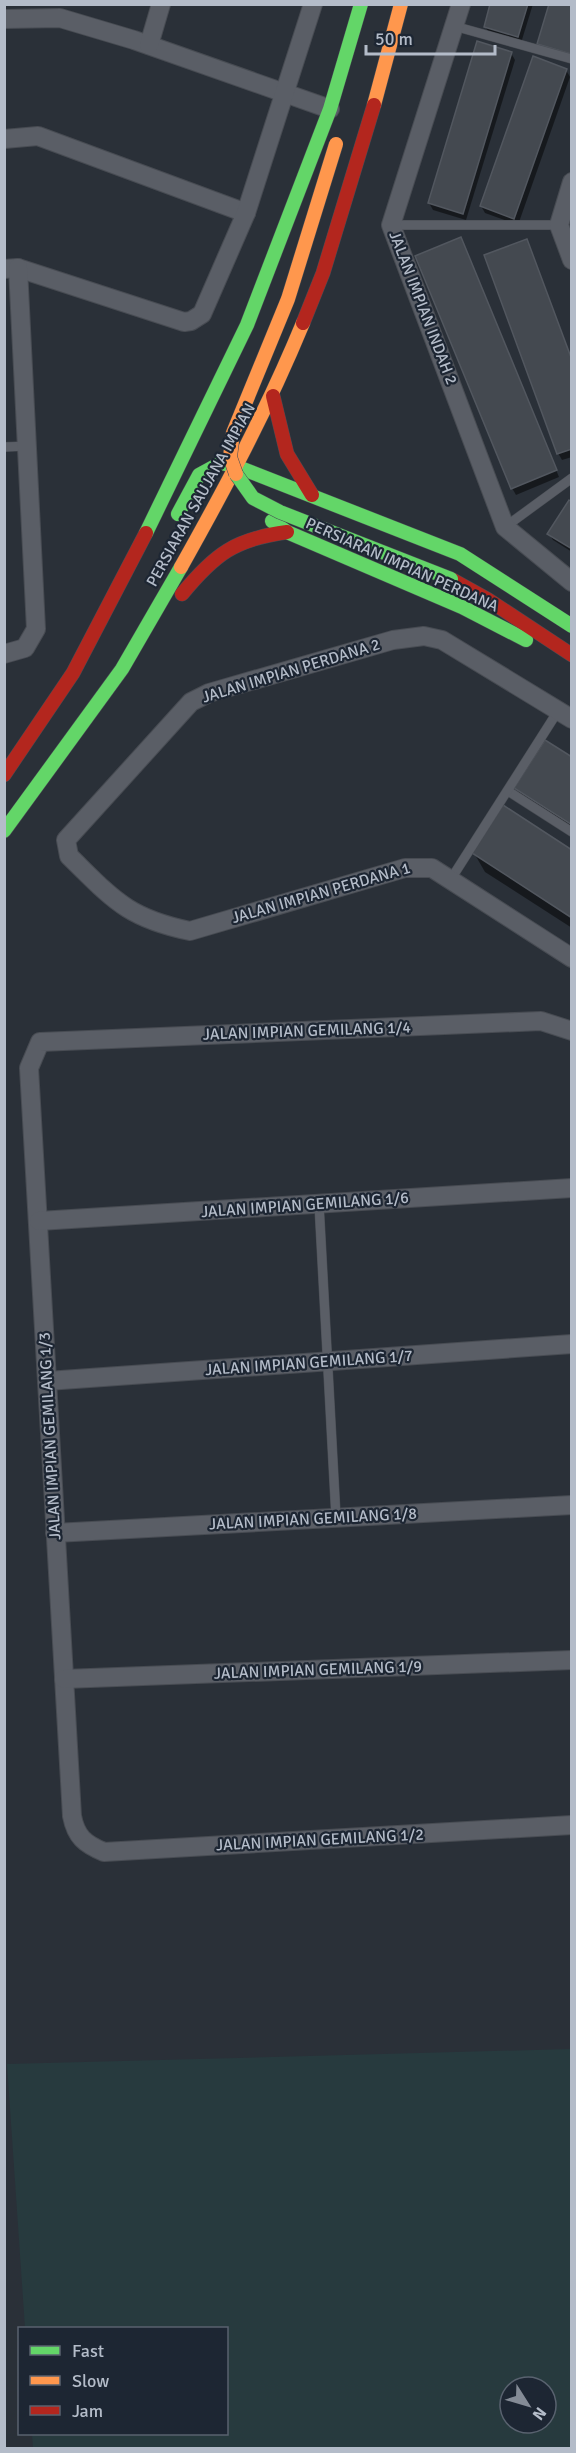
<svg xmlns="http://www.w3.org/2000/svg" width="576" height="2453" font-family="Signika,sans-serif">
	<style>
		.green { fill: #273a3e; fill-rule: evenodd }
		.shadow { fill: #0007 }
		.building { fill: #444950; stroke: #52575f; stroke-width: 1.5 }
		.lines { fill: none; stroke-linecap: round; stroke-linejoin: round }
		.lane-casing { stroke: #484c53; stroke-width: 10 }
		.street-casing { stroke: #484c53; stroke-width: 20 }
		.fast-casing { stroke: #484c53; stroke-width: 15 }
		.slow-casing { stroke: #484c53; stroke-width: 15 }
		.jam-casing { stroke: #484c53; stroke-width: 15 }
		.lane { stroke: #5a5e66; stroke-width: 9 }
		.street { stroke: #5a5e66; stroke-width: 18 }
		.fast { stroke: #63d668; stroke-width: 14 }
		.slow { stroke: #ff974d; stroke-width: 14 }
		.jam { stroke: #b3261e; stroke-width: 14 }
		.fast-bridge-casing { stroke: #474c53; stroke-width: 15; stroke-linecap: butt }
		.slow-bridge-casing { stroke: #474c53; stroke-width: 15; stroke-linecap: butt }
		.fast-bridge { stroke: #63d668; stroke-width: 14 }
		.slow-bridge { stroke: #ff974d; stroke-width: 14 }
		.labels { text-anchor: middle; dominant-baseline: central; stroke-width: 4.5; stroke-linejoin: round; paint-order: stroke }
		.street-label { font-size: 16px; fill: #b4bcc9; stroke: #1d2633 }
	</style>
	<rect width="100%" height="100%" fill="#2a3038"/>
	<path class="green" d="M 571,2049 L 571,2448 L 33,2448 L 32,2434 L 226,2434 L 226,2328 L 25,2328 L 7,2064 ZM 510,2387 L 546,2387 L 546,2423 L 510,2423 Z"/>
	<g class="shadow">
		<polygon points="492,4 533,4 521,43 489,33 485,26"/>
		<polygon points="511,53 515,60 466,220 433,210 429,203"/>
		<polygon points="566,70 570,77 518,225 485,213 481,206"/>
		<polygon points="527,241 572,360 572,457 562,460 558,453"/>
		<polygon points="464,246 559,477 516,495 512,488"/>
		<polygon points="572,503 572,552 553,540 549,534"/>
		<polygon points="572,759 572,836 527,807 516,788"/>
		<polygon points="572,851 572,928 485,872 474,853"/>
	</g>
	<g class="building">
		<polygon points="490,4 528,4 518,37 484,27"/>
		<polygon points="549,4 572,4 571,54 537,44"/>
		<polygon points="477,41 512,52 463,214 428,203"/>
		<polygon points="533,56 567,69 514,219 480,206"/>
		<polygon points="461,237 557,470 511,489 415,256"/>
		<polygon points="527,239 572,360 572,449 557,454 484,255"/>
		<polygon points="569,500 572,502 572,549 547,534"/>
		<polygon points="545,740 572,757 572,825 514,788"/>
		<polygon points="503,805 572,850 572,918 472,853"/>
	</g>
	<g class="lines">
		<defs>
			<g id="lane">
				<polyline points="454,26 572,59"/>
				<polyline points="391,225 559,225"/>
				<polyline points="4,447 28,446"/>
				<polyline points="505,527 572,478"/>
				<polyline points="508,791 572,832"/>
				<polyline points="451,879 558,711"/>
				<polyline points="319,1204 336,1517"/>
			</g>
			<g id="street">
				<polyline points="461,4 391,225 505,527 572,582"/>
				<polyline points="4,19 60,18 134,40 330,109"/>
				<polyline points="149,45 161,4"/>
				<polyline points="4,139 38,136 246,213"/>
				<polyline points="572,182 559,225 572,260"/>
				<polyline points="4,269 18,268 184,322 191,321 202,314 246,213 313,4"/>
				<polyline points="4,654 25,648 36,629 18,268"/>
				<path d="M 572,719 L 442,640 L 424,636 L 393,640 L 209,693 L 191,702 L 66,840 L 69,856 C 113,899 127,918 190,931 L 405,868 L 432,868 L 572,958"/>
				<path d="M 572,1031 L 541,1021 L 40,1042 L 29,1068 L 72,1816 C 76,1837 85,1844 104,1852 L 572,1825"/>
				<polyline points="39,1221 572,1188"/>
				<polyline points="47,1381 572,1344"/>
				<polyline points="55,1533 572,1505"/>
				<polyline points="64,1679 572,1660"/>
			</g>
			<g id="fast">
				<polyline points="238,467 460,554 572,626"/>
				<polyline points="178,514 199,475 221,463 238,467"/>
				<polyline points="272,521 287,532 462,607 526,640"/>
				<polyline points="146,533 247,325 330,109 361,4"/>
				<polyline points="4,831 122,669 181,567"/>
			</g>
			<g id="slow">
				<polyline points="374,105 401,4"/>
				<path d="M 181,567 C 227,485 267,410 303,323"/>
			</g>
			<g id="jam">
				<polyline points="303,323 323,273 374,105"/>
				<polyline points="273,396 287,454 312,495"/>
				<polyline points="451,579 487,599 572,655"/>
				<path d="M 182,594 C 215,554 235,539 287,532"/>
				<polyline points="4,775 73,673 146,533"/>
			</g>
		</defs>
		<use href="#lane" class="lane-casing"/>
		<use href="#street" class="street-casing"/>
		<use href="#fast" class="fast-casing"/>
		<use href="#slow" class="slow-casing"/>
		<use href="#jam" class="jam-casing"/>
		<use href="#lane" class="lane"/>
		<use href="#street" class="street"/>
		<use href="#fast" class="fast"/>
		<use href="#slow" class="slow"/>
		<use href="#jam" class="jam"/>
		<defs>
			<polyline id="fast-bridge" points="236,474 253,498 280,512 451,579"/>
			<polyline id="slow-bridge" points="236,474 230,457 233,433 288,299 336,144"/>
		</defs>
		<use href="#fast-bridge" class="fast-bridge-casing"/>
		<use href="#slow-bridge" class="slow-bridge-casing"/>
		<use href="#fast-bridge" class="fast-bridge"/>
		<use href="#slow-bridge" class="slow-bridge"/>
	</g>
	<g class="labels">
		<g class="street-label">
			<text transform="translate(423 308) rotate(69)">JALAN IMPIAN INDAH 2</text>
			<text transform="translate(201 495) rotate(-61)">PERSIARAN SAUJANA IMPIAN</text>
			<text transform="translate(402 565) rotate(24)">PERSIARAN IMPIAN PERDANA</text>
			<text transform="translate(291 671) rotate(-17)">JALAN IMPIAN PERDANA 2</text>
			<text transform="translate(321 893) rotate(-16)">JALAN IMPIAN PERDANA 1</text>
			<text transform="translate(307 1031) rotate(-2)">JALAN IMPIAN GEMILANG 1/4</text>
			<text transform="translate(305 1205) rotate(-4)">JALAN IMPIAN GEMILANG 1/6</text>
			<text transform="translate(309 1363) rotate(-4)">JALAN IMPIAN GEMILANG 1/7</text>
			<text transform="translate(50 1436) rotate(-93)">JALAN IMPIAN GEMILANG 1/3</text>
			<text transform="translate(313 1519) rotate(-3)">JALAN IMPIAN GEMILANG 1/8</text>
			<text transform="translate(318 1670) rotate(-2)">JALAN IMPIAN GEMILANG 1/9</text>
			<text transform="translate(320 1840) rotate(-3)">JALAN IMPIAN GEMILANG 1/2</text>
		</g>
	</g>
	<rect width="576" height="2453" fill="none" stroke="#b4bcc9" stroke-width="12"/>
	<rect x="18" y="2327" width="210" height="108" fill="#1d2633" stroke="#59626f" stroke-width="1.5"/>
	<rect x="30" y="2346" width="30" height="9" fill="#63d668" stroke="#59626f" stroke-width="1.5"/>
	<text x="72" y="2357" font-size="18" fill="#b4bcc9">Fast</text>
	<rect x="30" y="2376" width="30" height="9" fill="#ff974d" stroke="#59626f" stroke-width="1.5"/>
	<text x="72" y="2387" font-size="18" fill="#b4bcc9">Slow</text>
	<rect x="30" y="2406" width="30" height="9" fill="#b3261e" stroke="#59626f" stroke-width="1.5"/>
	<text x="72" y="2417" font-size="18" fill="#b4bcc9">Jam</text>
	<g transform="translate(528 2405) rotate(127)"><circle r="28" fill="#1d2633" stroke="#59626f" stroke-width="1.5"/>
	<path d="M0-4.5L10 22L0 15L-10 22Z" fill="#848b96"/>
	<text y="-9" font-size="16" font-weight="bold" text-anchor="middle" fill="#b4bcc9">N</text>
	</g>
	<path d="M366 45v9h129v-9" fill="none" stroke="#b4bcc9" stroke-width="3"/>
	<text x="375" y="45" font-size="18" fill="#b4bcc9" stroke="#1d2633" stroke-width="4.5" paint-order="stroke">50 m</text>
</svg>
